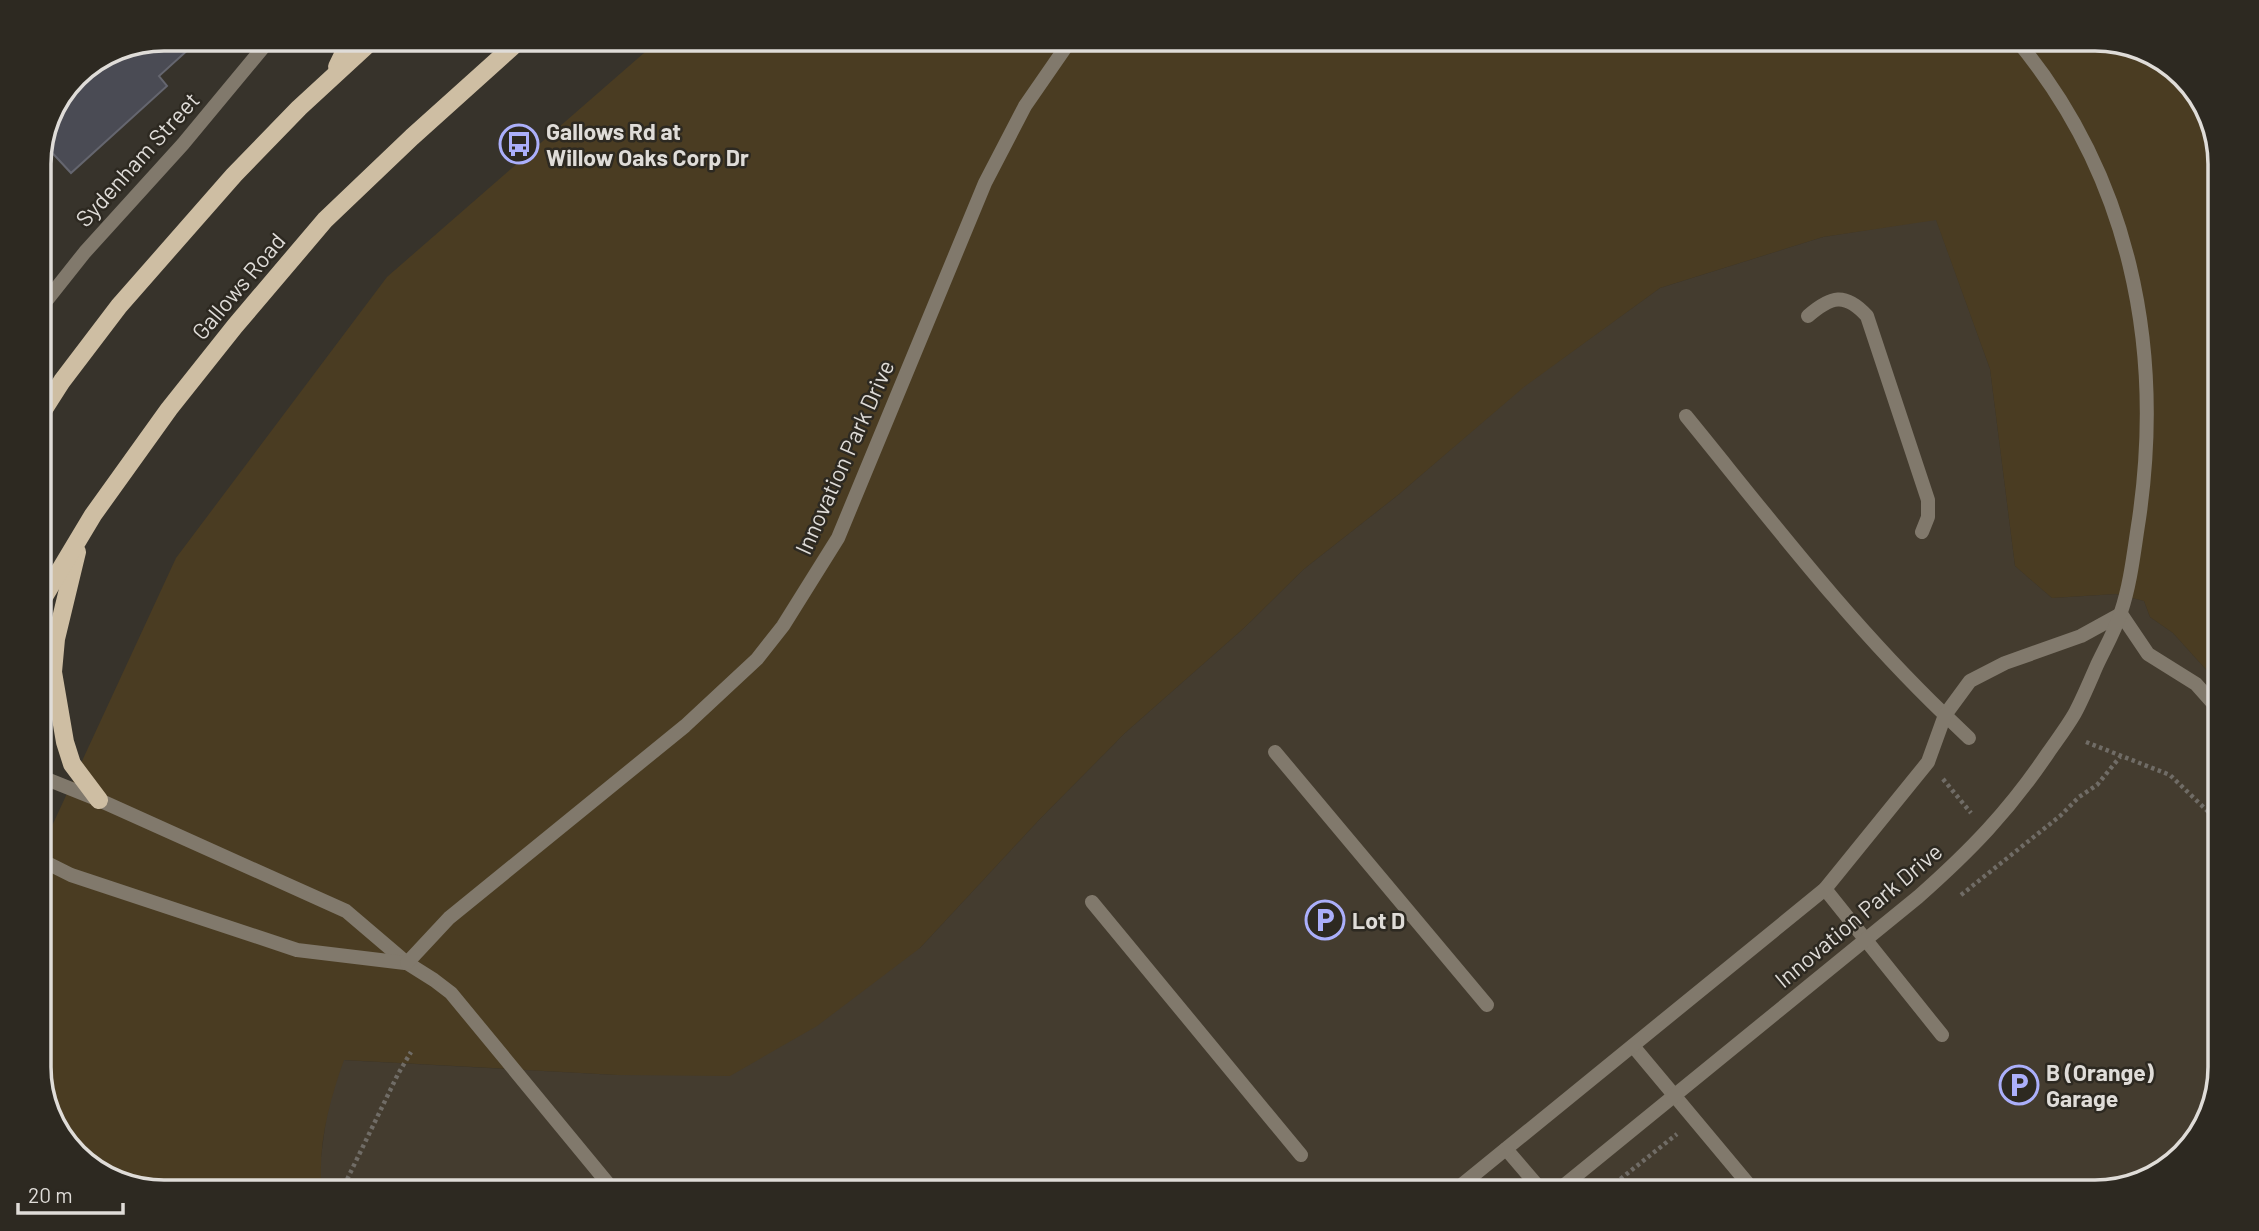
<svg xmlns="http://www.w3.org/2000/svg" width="2259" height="1231" font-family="Barlow,sans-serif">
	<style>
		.built { fill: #443c2f }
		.green { fill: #4a3c22 }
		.building { fill: #4a4b54; stroke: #65666f; stroke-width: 2 }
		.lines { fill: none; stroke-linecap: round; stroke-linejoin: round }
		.path { stroke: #706c66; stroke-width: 4.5; stroke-dasharray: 3.5 3.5; stroke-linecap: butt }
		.lane { stroke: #81796c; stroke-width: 14 }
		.street { stroke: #81796c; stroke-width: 14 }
		.secondary { stroke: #ada08b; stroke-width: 14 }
		.primary { stroke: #cebea3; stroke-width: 18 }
		.labels { text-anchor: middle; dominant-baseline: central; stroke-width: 5; stroke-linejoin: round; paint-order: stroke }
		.poi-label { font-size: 23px; font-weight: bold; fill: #dfdcd8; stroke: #2d2921; text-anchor: start }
		.street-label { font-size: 23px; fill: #dfdcd8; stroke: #2d2921 }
		.rim { fill: none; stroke: #dfdcd8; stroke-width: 3.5 }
	</style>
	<rect width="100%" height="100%" fill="#37332b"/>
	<polygon class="built" points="1936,219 1990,369 2015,566 2052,598 2116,594 2144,601 2150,617 2173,633 2220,685 2220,1067 2207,1123 2165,1172 2096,1192 322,1192 319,1172 328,1104 343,1060 617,1075 920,948 1038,821 1125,733 1244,628 1304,569 1398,495 1523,387 1660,288 1823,237"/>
	<path class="green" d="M 660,39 L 2095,39 L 2151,52 L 2200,94 L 2220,156 L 2220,685 L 2173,633 L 2150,617 L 2144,601 L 2116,594 L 2052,598 L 2015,566 L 1990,369 L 1936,220 L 1823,237 L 1660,288 L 1524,387 L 1398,495 L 1304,569 L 1244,628 L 1125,733 L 1038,821 L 920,948 L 817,1026 L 730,1076 L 617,1075 L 344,1060 C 329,1102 317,1147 322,1192 L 164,1192 L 108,1179 L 59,1137 L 39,1076 L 39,854 L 176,558 L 387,277 Z"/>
	<polygon class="building" points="164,38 201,38 159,76 167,86 71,173 44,144 63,103 126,46"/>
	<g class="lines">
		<g class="path">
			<polyline points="2086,742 2170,775 2220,823"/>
			<polyline points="1943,779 1971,813"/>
			<polyline points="1961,895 2060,816 2079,797 2097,785 2120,757"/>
			<polyline points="341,1192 398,1074 411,1052"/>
			<polyline points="1604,1192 1677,1134"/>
		</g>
		<g class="lane">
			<path d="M 1808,316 C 1831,296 1845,292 1867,316 L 1928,500 L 1928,517 L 1922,532"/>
			<path d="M 1686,416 C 1770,519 1849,623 1945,715"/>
			<polyline points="2121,614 2148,654 2196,684 2220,711"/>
			<polyline points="1275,752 1487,1005"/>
			<polyline points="1825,889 1942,1035"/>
			<polyline points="1092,902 1301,1155"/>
			<polyline points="1633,1046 1755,1192"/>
			<polyline points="1506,1149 1543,1192"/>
		</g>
		<g class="street">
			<polyline points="39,310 85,252 183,144 271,38"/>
			<polyline points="1945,715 1969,738"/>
			<polyline points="39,776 99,800 346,911 407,963 434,980 451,993 615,1192"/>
			<polyline points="39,859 71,875 297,950 405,963"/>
			<polyline points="407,963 449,918 685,726 757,659 783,626 838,538 985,183 1025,106 1072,38"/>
			<polyline points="1453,1192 1825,889 1928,762 1945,715 1970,681 2005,663 2081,636 2121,614"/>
			<path d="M 1556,1192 L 1918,897 C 1970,851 2009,811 2048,753 C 2057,740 2067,727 2075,713 C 2083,698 2090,681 2097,665 C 2105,648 2115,631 2121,612 C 2131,582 2134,550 2139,519 C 2164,346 2130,175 2015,38"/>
		</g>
		<polyline class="secondary" points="496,38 511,49"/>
		<g class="primary">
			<polyline points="337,67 351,38"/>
			<polyline points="39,417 62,381 119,306 234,175 299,108 375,38"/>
			<polyline points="77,552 56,639 53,672 65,742 72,764 99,800"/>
			<polyline points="39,605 93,515 169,409 235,326 325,220 412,137 522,38"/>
		</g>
	</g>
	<defs>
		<symbol id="bus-ring" viewBox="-11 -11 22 22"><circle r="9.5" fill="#2d2921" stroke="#abaffb" stroke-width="1.5"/><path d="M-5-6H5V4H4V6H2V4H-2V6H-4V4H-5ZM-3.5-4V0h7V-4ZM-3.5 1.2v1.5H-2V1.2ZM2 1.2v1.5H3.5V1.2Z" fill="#abaffb"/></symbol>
		<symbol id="parking-ring" viewBox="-11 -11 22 22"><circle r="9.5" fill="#2d2921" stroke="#abaffb" stroke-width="1.5"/><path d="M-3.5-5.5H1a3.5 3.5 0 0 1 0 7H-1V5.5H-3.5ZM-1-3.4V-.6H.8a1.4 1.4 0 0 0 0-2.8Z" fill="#abaffb"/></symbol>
	</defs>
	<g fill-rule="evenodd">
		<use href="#bus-ring" x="497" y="122" width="44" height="44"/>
		<use href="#parking-ring" x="1303" y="898" width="44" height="44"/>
		<use href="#parking-ring" x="1997" y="1063" width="44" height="44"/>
	</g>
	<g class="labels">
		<g class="poi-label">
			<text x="546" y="131">Gallows Rd at<tspan x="546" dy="26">Willow Oaks Corp Dr</tspan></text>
			<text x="1352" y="920">Lot D</text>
			<text x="2046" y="1072">B (Orange)<tspan x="2046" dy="26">Garage</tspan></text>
		</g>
		<g class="street-label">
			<text transform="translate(137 159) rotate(-48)">Sydenham Street</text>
			<text transform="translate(238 286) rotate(-50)">Gallows Road</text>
			<text transform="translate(844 457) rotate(-66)">Innovation Park Drive</text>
			<text transform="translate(1858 915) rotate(-40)">Innovation Park Drive</text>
		</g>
	</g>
	<path d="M0 0H2259V1231H0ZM164 51H2095A113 113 0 0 1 2208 164V1067A113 113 0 0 1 2095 1180H164A113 113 0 0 1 51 1067V164A113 113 0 0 1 164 51Z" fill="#2d2921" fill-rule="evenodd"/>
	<path class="rim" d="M164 51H2095A113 113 0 0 1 2208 164V1067A113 113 0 0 1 2095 1180H164A113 113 0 0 1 51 1067V164A113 113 0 0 1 164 51Z"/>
	<path d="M18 1203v10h105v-10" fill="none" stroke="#dfdcd8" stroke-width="3.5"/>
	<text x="28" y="1203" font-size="21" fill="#dfdcd8" stroke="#2d2921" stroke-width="5" paint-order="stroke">20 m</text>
</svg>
